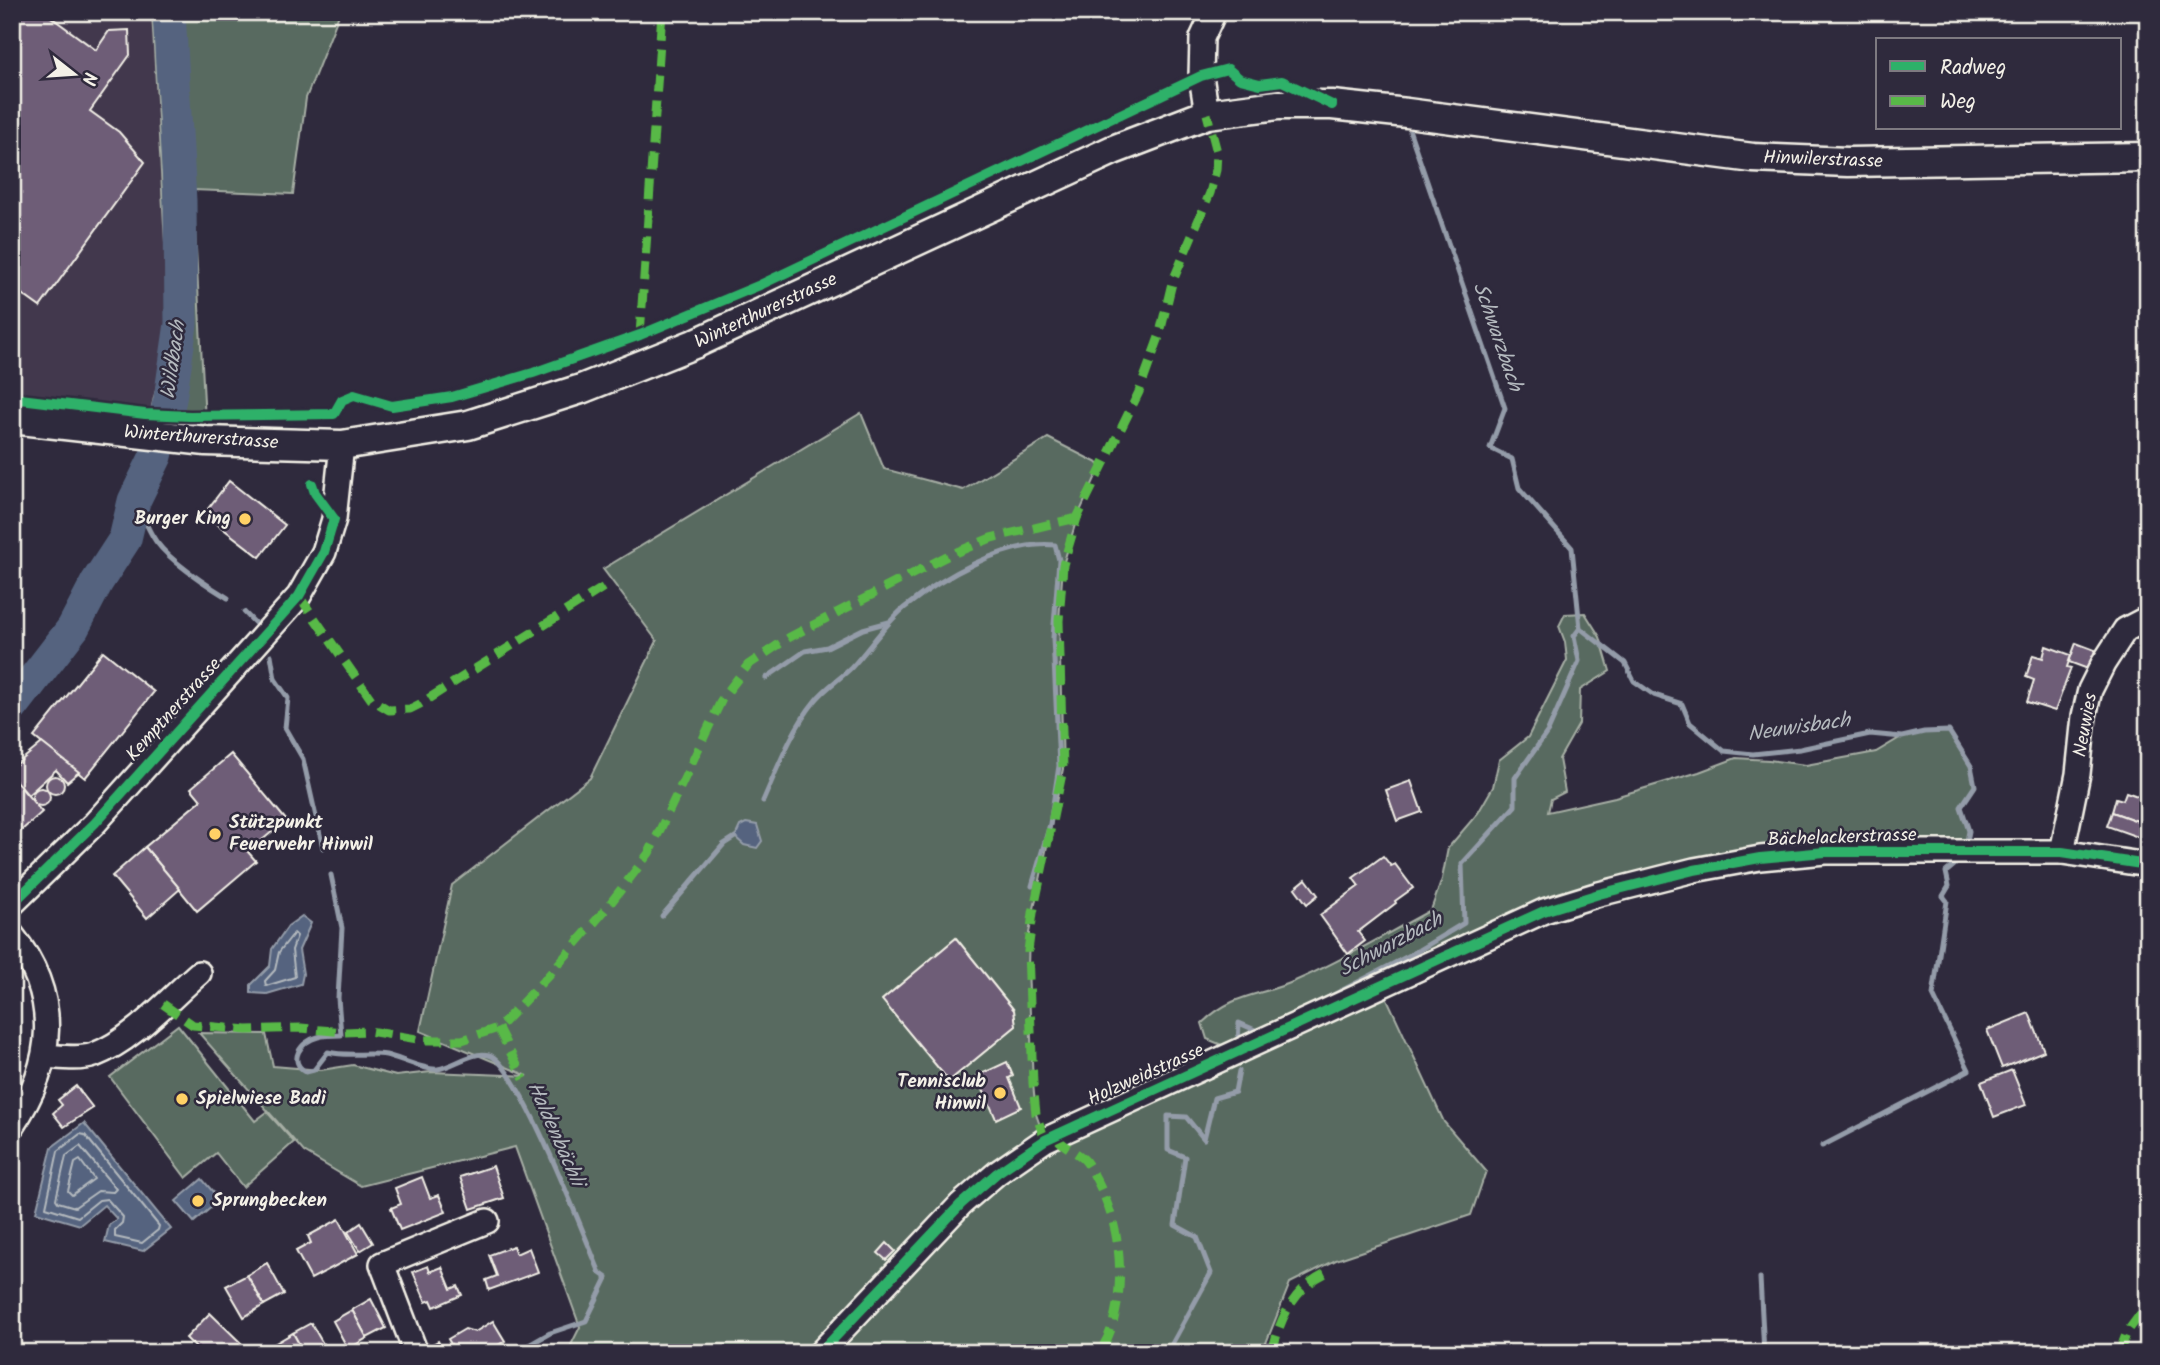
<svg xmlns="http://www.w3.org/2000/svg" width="2160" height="1365" font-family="Kalam,sans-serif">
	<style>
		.built { fill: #42394e }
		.green { fill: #596a61; stroke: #a6aea4; stroke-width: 2 }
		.water { fill: #54647f; stroke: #949ca9; stroke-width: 2 }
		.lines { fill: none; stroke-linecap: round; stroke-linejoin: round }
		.shore { stroke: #b4b9be; stroke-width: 2 }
		.stream { stroke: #949ca9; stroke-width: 5 }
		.river { stroke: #54647f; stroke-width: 33 }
		.building { fill: #6e5d77; stroke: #f4f1e8; stroke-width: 2 }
		.minor-casing { stroke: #f4f1e8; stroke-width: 28 }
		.major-casing { stroke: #f4f1e8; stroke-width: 33 }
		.minor { stroke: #2f2a3d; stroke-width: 23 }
		.major { stroke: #2f2a3d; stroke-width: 28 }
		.quiet { stroke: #58b947; stroke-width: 9; stroke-dasharray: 18 9; stroke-linecap: butt }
		.cycleway-casing { stroke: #2f2a3d; stroke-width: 15 }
		.cycleway { stroke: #2db169; stroke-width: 10 }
		.poi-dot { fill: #ffd166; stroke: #2f2a3d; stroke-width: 2.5 }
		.labels { text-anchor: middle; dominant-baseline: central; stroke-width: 5; stroke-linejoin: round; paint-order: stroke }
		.street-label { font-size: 19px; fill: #f4f1e8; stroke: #2f2a3d }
		.poi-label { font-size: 19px; font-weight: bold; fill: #f4f1e8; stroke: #2f2a3d; text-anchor: start }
		.water-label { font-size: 21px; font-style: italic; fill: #b4b9be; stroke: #2f2a3d }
	</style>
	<rect width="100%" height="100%" fill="#2f2a3d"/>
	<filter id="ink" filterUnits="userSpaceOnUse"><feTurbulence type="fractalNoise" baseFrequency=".0143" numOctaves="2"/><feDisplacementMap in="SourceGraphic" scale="14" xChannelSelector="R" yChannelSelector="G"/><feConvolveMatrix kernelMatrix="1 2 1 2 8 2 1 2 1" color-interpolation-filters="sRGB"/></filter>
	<g filter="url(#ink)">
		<polygon class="built" points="12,12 152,12 170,331 145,435 12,419"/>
		<g class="green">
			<polygon points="152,12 340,12 306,98 293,194 193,190 206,441 145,435 170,331"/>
			<polygon points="861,413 884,469 963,490 1048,438 1101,465 1077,518 1063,565 1059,621 1063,769 1029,933 1028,968 1033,1083 1036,1114 1045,1140 1384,992 1444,1122 1486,1171 1471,1215 1336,1260 1290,1283 1262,1353 567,1353 580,1327 515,1147 361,1186 304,1152 199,1033 266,1034 273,1066 321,1070 353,1065 396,1076 431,1072 528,1076 420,1031 452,885 590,778 657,641 603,569"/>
			<path d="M 1585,613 L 1600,637 L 1610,671 L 1580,690 L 1579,724 L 1559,759 L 1565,792 L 1551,799 L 1548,812 L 1615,797 L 1699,772 L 1736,758 L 1769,760 L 1806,765 L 1876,752 L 1903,736 L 1924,732 L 1949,731 L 1971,766 L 1975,786 L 1961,807 L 1969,831 L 1967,841 L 1825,852 L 1599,894 L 1234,1050 L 1207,1039 L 1202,1023 C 1235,992 1258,997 1295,981 C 1342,961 1386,934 1431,910 L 1442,879 L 1448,848 L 1478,813 L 1493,787 L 1499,760 L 1528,737 L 1567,660 L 1565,642 L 1559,626 L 1565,614 Z"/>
			<polygon points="178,1025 255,1121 267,1112 294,1142 243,1187 216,1153 186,1178 110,1077"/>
		</g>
		<g class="water">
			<polygon points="746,823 757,825 762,841 757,848 744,845 735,837 740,826"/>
			<polygon points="302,916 311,923 299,950 303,974 301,984 267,994 251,993 251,985 270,966 272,949 288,926"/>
			<polygon points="84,1123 171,1229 143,1251 105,1242 109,1225 117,1219 104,1205 80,1225 36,1212 52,1147"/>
			<polygon points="202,1179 220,1200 194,1222 176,1201"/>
		</g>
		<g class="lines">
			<g class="shore">
				<polygon points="294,933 297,936 292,950 295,977 266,986 265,981 275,970 279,952"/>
				<polygon points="80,1134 85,1135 159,1226 158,1230 142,1243 115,1237 115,1230 122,1223 123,1217 107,1199 99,1200 78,1217 46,1207 58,1151"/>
				<polygon points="80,1146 116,1189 113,1192 98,1191 75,1207 58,1202 56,1199 66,1156"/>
				<polygon points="80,1160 94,1179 72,1195 68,1191 75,1163"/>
			</g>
			<g class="stream">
				<path d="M 134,501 C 142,512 145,523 152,535 C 164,558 205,584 228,598"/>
				<polyline points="244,612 257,625"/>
				<polyline points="1580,628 1625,663 1634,681 1654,695 1682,704 1690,723 1724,751 1753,754 1800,749 1870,734 1902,737 1924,732 1949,731 1971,766 1975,786 1961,807 1969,831 1967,841"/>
				<polyline points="271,655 275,679 288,698 285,728 303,759 323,848"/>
				<polyline points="766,678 805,651 827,647 863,629 889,622"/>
				<path d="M 763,801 C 778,767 792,729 815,701 C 825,688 840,679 851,668 C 869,649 884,625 904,608 C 941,578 1006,540 1055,545 L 1059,560 L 1053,638 L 1059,766 L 1050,824 L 1032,886"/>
				<path d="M 331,875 L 342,928 L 338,998 L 341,1035 C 333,1035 325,1035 318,1037 C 301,1041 287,1061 306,1072 L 314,1070 L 328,1052 C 348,1057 367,1052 386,1055 C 399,1058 427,1071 438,1069 C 455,1066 471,1051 489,1055 C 518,1062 585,1238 600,1273 L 607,1278 L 586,1321 L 550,1333 L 515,1353"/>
				<polyline points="662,916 724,844 735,837"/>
				<polyline points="1314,1005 1414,953 1464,923 1462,864 1515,806 1515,778 1548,731 1579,661 1574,636 1580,628 1572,548 1519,488 1512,459 1490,448 1505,408 1410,132"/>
				<polyline points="1238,1043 1239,1023 1262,1033"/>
				<polyline points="1822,1146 1969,1070 1933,995 1947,901 1943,896 1949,886 1946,872 1959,861"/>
				<polyline points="1760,1278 1764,1353"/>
				<polyline points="1167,1353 1211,1273 1197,1237 1175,1225 1185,1157 1168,1150 1168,1116 1186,1117 1204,1139 1214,1098 1235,1092 1239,1071"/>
			</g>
			<polyline class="river" points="12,707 73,628 97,582 125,539 134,501 156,456 170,399 181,324 180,201 169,12"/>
		</g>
		<g class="building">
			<polygon points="15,12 44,12 96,50 109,31 129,30 130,55 90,111 119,132 145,162 40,307 12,287 12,16"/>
			<polygon points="229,481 285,525 260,557 204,514"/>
			<polygon points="2076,643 2095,650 2088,669 2069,662"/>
			<polygon points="2046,646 2071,655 2067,667 2071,668 2055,711 2027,702 2034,680 2026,677 2033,655 2043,658"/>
			<polygon points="103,651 154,692 85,778 34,737"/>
			<polygon points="42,743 79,772 67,782 56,770 28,795 12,777 12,768"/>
			<polygon points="231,754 286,820 248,852 256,861 197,911 145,847 201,800 191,788"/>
			<circle cx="55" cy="785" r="9"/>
			<polygon points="12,777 42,812 12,839"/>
			<polygon points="1411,781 1422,812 1397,821 1386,790"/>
			<circle cx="41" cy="797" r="9"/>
			<polygon points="2126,792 2146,799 2144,806 2148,808 2143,823 2112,812 2116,798 2123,800"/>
			<polygon points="2112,812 2143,823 2138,837 2107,826"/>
			<polygon points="145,847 180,889 147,918 112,876"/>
			<polygon points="1383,856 1391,866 1395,864 1413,888 1395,901 1396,903 1358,932 1365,941 1348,954 1320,915 1359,886 1353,878"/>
			<polygon points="1306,879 1318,895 1307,904 1295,888"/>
			<polygon points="956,938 1014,1010 1016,1026 949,1081 882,1000"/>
			<polygon points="2029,1013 2044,1051 2002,1068 1987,1030"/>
			<polygon points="1007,1062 1013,1076 1009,1078 1021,1107 996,1119 977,1076"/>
			<polygon points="2012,1070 2026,1105 1994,1117 1981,1082"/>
			<polygon points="76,1086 93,1108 64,1127 53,1113 62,1105 58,1100"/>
			<polygon points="493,1166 504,1198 471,1209 460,1177"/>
			<polygon points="422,1177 430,1198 439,1195 446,1212 400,1230 391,1208 401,1204 395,1188"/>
			<polygon points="339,1219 358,1254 311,1279 296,1251 311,1243 308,1236"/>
			<polygon points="361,1223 373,1243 360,1251 348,1232"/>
			<polygon points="887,1243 895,1251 886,1260 878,1253"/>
			<polygon points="513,1246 516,1254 529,1248 538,1272 489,1290 486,1280 497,1276 489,1255"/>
			<polygon points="267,1263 284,1294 264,1305 247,1275"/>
			<polygon points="428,1266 430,1272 442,1267 451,1289 458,1286 462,1295 434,1307 431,1300 426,1302 413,1272"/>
			<polygon points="247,1275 264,1305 244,1317 226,1286"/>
			<polygon points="371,1299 386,1328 367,1338 352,1310"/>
			<polygon points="352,1310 367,1338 348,1349 333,1321"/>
			<polygon points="210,1313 242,1344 233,1353 215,1353 212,1350 209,1353 201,1353 186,1338"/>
			<polygon points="493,1321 505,1341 485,1353 456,1353 448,1339 465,1329 475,1332"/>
			<polygon points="311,1323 326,1349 321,1353 304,1353 293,1333"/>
			<polygon points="293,1333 304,1353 280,1353 274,1344"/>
			<polygon points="438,1341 444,1353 430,1353 427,1347"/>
		</g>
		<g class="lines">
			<defs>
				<g id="minor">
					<polyline points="1207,114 1201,76 1202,38 1214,12"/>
					<polyline points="2062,852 2078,774 2084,716 2090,690 2103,664 2125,630 2148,618"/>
					<polyline points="12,904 95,823 299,596 324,552 334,519 342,445"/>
					<path d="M 12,935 C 61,996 55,1063 12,1126"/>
					<path d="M 45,1056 C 61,1057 79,1060 94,1055 C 132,1041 169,999 199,973"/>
					<polyline points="416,1353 382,1264 487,1221"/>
					<polyline points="820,1353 961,1204 997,1173 1045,1140 1544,911 1599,894 1694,870 1760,858 1825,852 2062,852 2148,865"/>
				</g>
				<polyline id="major" points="12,419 206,441 342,445 468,425 581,389 694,344 1113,150 1207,114 1278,105 1332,105 1407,113 1753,158 1848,162 2148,157"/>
			</defs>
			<use href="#minor" class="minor-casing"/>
			<use href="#major" class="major-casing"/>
			<use href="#minor" class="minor"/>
			<use href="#major" class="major"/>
			<g class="quiet">
				<polyline points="640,335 662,12"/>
				<polyline points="299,596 371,699 389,710 410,709 420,704 607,585"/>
				<polyline points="163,1004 193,1025 247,1030 301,1028 343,1032 369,1031 423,1040 462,1040 498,1028 548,976 606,909 649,853 722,699 748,665 790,637 945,557 991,538 1077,518"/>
				<polyline points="498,1028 524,1079"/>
				<path d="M 1055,1136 C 1065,1149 1081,1153 1087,1163 C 1113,1204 1124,1250 1118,1298 C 1115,1317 1111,1338 1098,1353"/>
				<polyline points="1045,1140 1036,1114 1033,1083 1028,951 1033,913 1063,769 1059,621 1063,565 1077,518 1139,392 1159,337 1172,283 1210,193 1216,170 1217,152 1207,114"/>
				<path d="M 1272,1353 C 1280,1316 1296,1284 1333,1270"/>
				<polyline points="2119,1353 2127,1332 2148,1304"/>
			</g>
			<defs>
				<g id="cycleway">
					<polyline points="12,398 145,414 190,416 334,414 342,400 354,395 392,406 452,397 533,373 640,335 760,285 1201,76 1228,69 1240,79 1260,84 1282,81 1332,105"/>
					<polyline points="12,904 95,823 299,596 324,552 334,519 315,493 312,484"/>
					<polyline points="820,1353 961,1204 997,1173 1045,1140 1544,911 1599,894 1694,870 1760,858 1825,852 2062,852 2148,865"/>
				</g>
			</defs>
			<use href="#cycleway" class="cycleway-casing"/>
			<use href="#cycleway" class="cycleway"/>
		</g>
	</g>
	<g class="poi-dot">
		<circle cx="245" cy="519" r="7"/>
		<circle cx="215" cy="834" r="7"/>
		<circle cx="1000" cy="1093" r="7"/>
		<circle cx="182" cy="1099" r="7"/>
		<circle cx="198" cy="1201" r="7"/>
	</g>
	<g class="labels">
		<g class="street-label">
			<text transform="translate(1823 160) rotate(2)">Hinwilerstrasse</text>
			<text transform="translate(766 311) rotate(-25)">Winterthurerstrasse</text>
			<text transform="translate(201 438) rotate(4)">Winterthurerstrasse</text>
			<text transform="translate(174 710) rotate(-48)">Kemptnerstrasse</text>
			<text transform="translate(2086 725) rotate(-80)">Neuwies</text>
			<text transform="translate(1842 838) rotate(-2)">Bächelackerstrasse</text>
			<text transform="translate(1146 1075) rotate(-24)">Holzweidstrasse</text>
		</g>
		<g class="poi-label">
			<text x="231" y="519" text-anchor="end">Burger King</text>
			<text x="229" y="823">Stützpunkt<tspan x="229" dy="22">Feuerwehr Hinwil</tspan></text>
			<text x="986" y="1082" text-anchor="end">Tennisclub<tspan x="986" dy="22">Hinwil</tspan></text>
			<text x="196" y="1099">Spielwiese Badi</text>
			<text x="212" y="1201">Sprungbecken</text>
		</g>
		<g class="water-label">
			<text transform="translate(1497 337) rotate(71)">Schwarzbach</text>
			<text transform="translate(174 360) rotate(-82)">Wildbach</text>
			<text transform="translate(1799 728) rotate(-8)">Neuwisbach</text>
			<text transform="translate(1391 945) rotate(-28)">Schwarzbach</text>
			<text transform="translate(555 1134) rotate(66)">Haldenbächli</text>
		</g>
	</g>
	<rect width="2160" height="1365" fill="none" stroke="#2f2a3d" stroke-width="42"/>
	<rect x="21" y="21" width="2118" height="1323" fill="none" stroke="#f4f1e8" stroke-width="2.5" filter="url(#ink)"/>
	<rect x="1876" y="38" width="245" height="91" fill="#2f2a3d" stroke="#7e7a81" stroke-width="2"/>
	<rect x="1890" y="61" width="35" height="10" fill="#2db169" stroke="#7e7a81" stroke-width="2"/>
	<text x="1940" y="74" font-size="21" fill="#f4f1e8">Radweg</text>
	<rect x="1890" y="96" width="35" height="10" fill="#58b947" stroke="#7e7a81" stroke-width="2"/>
	<text x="1940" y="108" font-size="21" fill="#f4f1e8">Weg</text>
	<g transform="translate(74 74) rotate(107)" stroke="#2f2a3d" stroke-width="5" paint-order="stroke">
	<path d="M0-5L12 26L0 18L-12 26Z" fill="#f4f1e8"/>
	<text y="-10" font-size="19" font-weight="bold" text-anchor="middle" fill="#f4f1e8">N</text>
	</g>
</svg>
